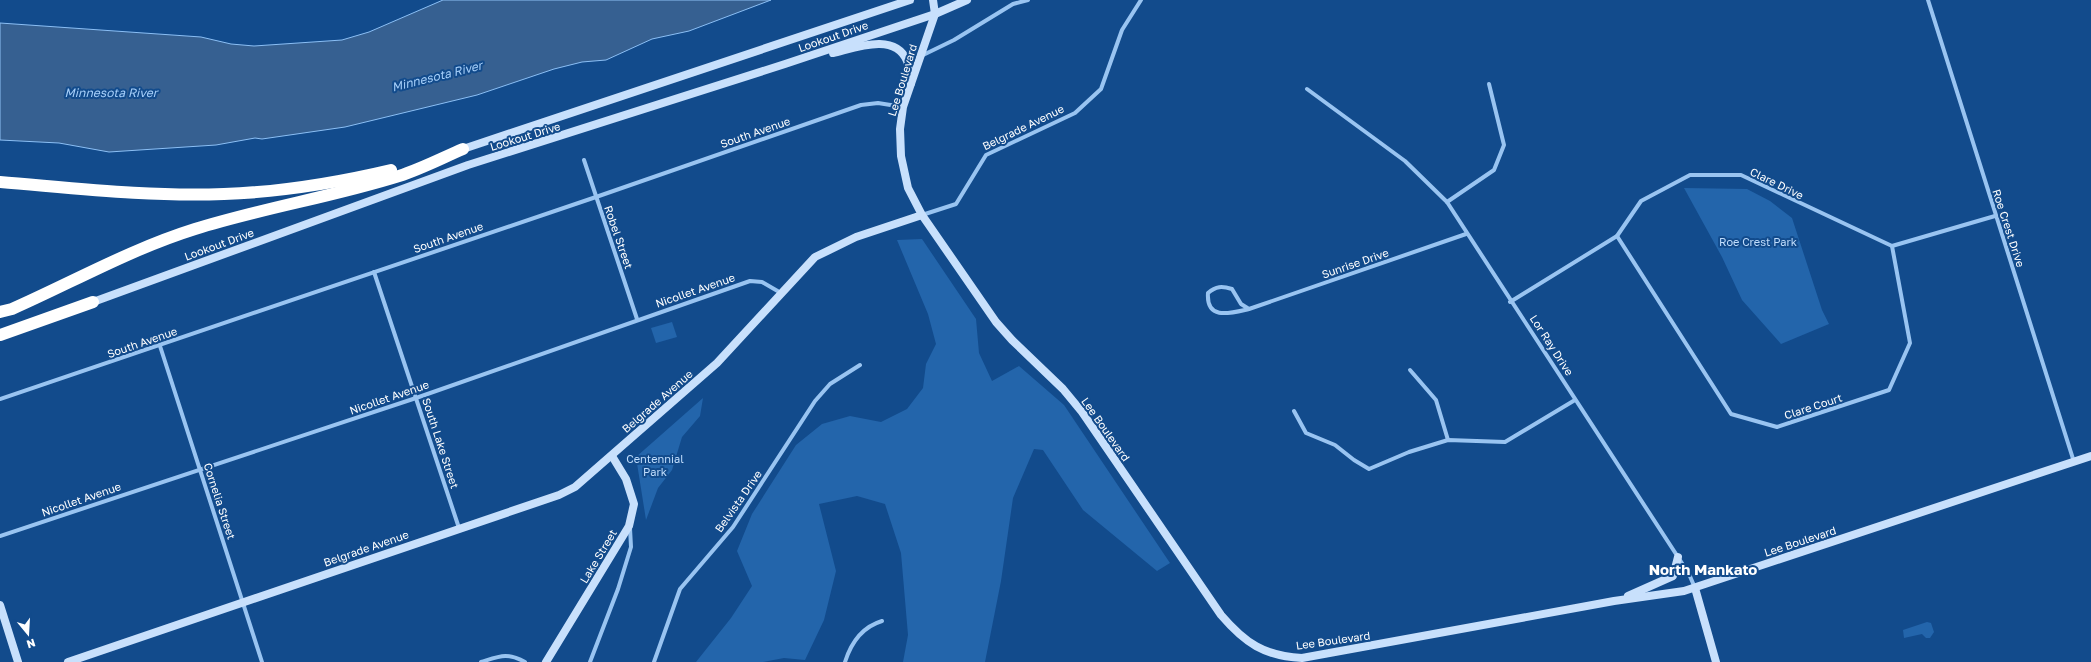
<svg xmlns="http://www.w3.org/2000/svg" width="2091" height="662" font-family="'Golos Text',sans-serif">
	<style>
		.green { fill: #2365ab }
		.water { fill: #366091; stroke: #8bbff5 }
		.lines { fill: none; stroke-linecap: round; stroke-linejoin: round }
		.street { stroke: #99c4f1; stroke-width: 4 }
		.secondary { stroke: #c8e0fc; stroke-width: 8 }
		.highway { stroke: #fff; stroke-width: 12 }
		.labels { text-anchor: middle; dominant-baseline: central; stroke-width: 4; stroke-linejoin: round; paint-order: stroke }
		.street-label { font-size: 11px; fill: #fff; stroke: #124b8c }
		.park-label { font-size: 11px; fill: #c0ddfc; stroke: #124b8c }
		.water-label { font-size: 12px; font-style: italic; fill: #a5cef9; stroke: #124b8c }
		.district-label { font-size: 15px; font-weight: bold; fill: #fff; stroke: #124b8c }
	</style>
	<rect width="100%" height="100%" fill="#124b8c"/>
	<g class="green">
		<polygon points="1684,188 1747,189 1770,201 1792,218 1822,310 1829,324 1781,344 1742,300 1722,257"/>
		<polygon points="922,239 976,319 979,353 992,381 1019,366 1064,405 1170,563 1157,571 1083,510 1043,450 1034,449 1013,498 1001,581 985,662 903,662 908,635 901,553 885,504 857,496 819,504 836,571 824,620 805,660 784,658 763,662 696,662 731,618 752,586 737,551 752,514 796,445 822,424 850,416 881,422 907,409 923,388 926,364 936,344 928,314 897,240"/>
		<polygon points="672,322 677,337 656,343 651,328"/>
		<polygon points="703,398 700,416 682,437 672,470 658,488 646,520 636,457"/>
		<polygon points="1927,622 1931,623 1934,632 1930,638 1926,638 1922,634 1904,638 1903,630"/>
	</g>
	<polygon class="water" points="443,0 771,0 689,31 652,39 606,60 582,62 554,69 477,95 345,127 262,139 255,138 216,145 109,152 59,143 0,140 0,23 201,37 231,44 254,46 342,40 369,32"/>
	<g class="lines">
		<g class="street">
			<polyline points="1928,0 2074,462"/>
			<polyline points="921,56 954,40 1013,4 1028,0"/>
			<polyline points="1307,89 1405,161 1447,202 1689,574 1695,588"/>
			<polyline points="584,160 637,319"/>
			<polyline points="1447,202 1494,170 1504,145 1489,84"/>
			<polyline points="922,215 956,204 986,155 1075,113 1101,89 1122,30 1141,0"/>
			<polyline points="1617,236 1731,414 1777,427 1889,390 1910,343 1892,246"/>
			<polyline points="374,272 459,528"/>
			<polyline points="1510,302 1617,236 1641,201 1690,175 1741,175 1892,246 1995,216"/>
			<path d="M 1249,309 C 1231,313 1206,321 1208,293 C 1216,286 1222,286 1232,289 L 1241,304 L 1249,309 L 1466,234"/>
			<polyline points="160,346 262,662"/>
			<polyline points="1410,370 1436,400 1448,440"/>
			<polyline points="0,399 596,197 861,105 878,103 903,107"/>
			<polyline points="1294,411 1306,433 1335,445 1354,460 1369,469 1409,452 1448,440 1505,442 1575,400"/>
			<polyline points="0,536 416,398 750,281 762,282 781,293"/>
			<path d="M 481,662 C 500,656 507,652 525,662"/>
			<polyline points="590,662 618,589 631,547 630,528"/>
			<polyline points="654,662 680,589 733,527 815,401 830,384 860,365"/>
			<path d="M 845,662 C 851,643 862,627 882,621"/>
		</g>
		<g class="secondary">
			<path d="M 933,0 L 935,14 L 903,107 L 900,129 L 901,156 L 908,188 L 922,215 L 996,322 L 1012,340 L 1063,389 L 1082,412 L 1221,615 C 1245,643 1264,656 1302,658 L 1614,601 L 1684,591 L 2091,456"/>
			<path d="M 833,53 C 855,48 895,32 907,61 C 909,67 909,76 911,83"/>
			<polyline points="463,149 910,0"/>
			<polyline points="93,302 468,165 785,64 935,14 967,0"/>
			<polyline points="1695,588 1716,662"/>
			<polyline points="1628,596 1673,576 1678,557"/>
			<polyline points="0,605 18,662"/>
			<polyline points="68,662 559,495 575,487 717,363 815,257 856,237 922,215"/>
			<polyline points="546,662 629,526 634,504 626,479 612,456"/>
		</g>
		<g class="highway">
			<path d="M 0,182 C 74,188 149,197 224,194 C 280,192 336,183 391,170"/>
			<path d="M 0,312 L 12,309 C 73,282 131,249 195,229 C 262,208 332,197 399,176 C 421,169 442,158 463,149"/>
			<polyline points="0,335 93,302"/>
		</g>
	</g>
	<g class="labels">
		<g class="street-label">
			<text transform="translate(833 36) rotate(-19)">Lookout Drive</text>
			<text transform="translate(902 80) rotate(-73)">Lee Boulevard</text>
			<text transform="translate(1023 127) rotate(-26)">Belgrade Avenue</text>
			<text transform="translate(755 132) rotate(-19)">South Avenue</text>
			<text transform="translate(525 136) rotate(-17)">Lookout Drive</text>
			<text transform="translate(1777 183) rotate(26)">Clare Drive</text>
			<text transform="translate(2009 228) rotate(72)">Roe Crest Drive</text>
			<text transform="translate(448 237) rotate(-19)">South Avenue</text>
			<text transform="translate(619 237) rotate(71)">Robel Street</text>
			<text transform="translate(219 244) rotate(-20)">Lookout Drive</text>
			<text transform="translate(1355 263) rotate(-19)">Sunrise Drive</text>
			<text transform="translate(695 290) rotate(-19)">Nicollet Avenue</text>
			<text transform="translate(142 342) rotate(-19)">South Avenue</text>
			<text transform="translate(1552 345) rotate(57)">Lor Ray Drive</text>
			<text transform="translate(389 397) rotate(-19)">Nicollet Avenue</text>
			<text transform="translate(657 401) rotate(-41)">Belgrade Avenue</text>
			<text transform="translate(1813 406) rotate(-18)">Clare Court</text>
			<text transform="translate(1106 429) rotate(55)">Lee Boulevard</text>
			<text transform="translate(441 443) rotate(72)">South Lake Street</text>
			<text transform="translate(81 499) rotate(-19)">Nicollet Avenue</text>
			<text transform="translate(220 501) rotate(72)">Cornelia Street</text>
			<text transform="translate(738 501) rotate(-55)">Belvista Drive</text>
			<text transform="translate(1800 541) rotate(-18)">Lee Boulevard</text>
			<text transform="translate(366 548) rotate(-19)">Belgrade Avenue</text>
			<text transform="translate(598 556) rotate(-59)">Lake Street</text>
			<text transform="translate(1333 640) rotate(-8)">Lee Boulevard</text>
		</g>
		<g class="park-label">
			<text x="1758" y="241">Roe Crest Park</text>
			<text x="655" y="458">Centennial<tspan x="655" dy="13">Park</tspan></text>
		</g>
		<g class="water-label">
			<text transform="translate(437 76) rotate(-14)">Minnesota River</text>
			<text x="111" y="92">Minnesota River</text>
		</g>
		<g class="district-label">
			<text x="1703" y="569">North Mankato</text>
		</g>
	</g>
	<g transform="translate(28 634) rotate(162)" stroke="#124b8c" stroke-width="3" paint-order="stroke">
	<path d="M0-3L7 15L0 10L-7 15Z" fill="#ffffff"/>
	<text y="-6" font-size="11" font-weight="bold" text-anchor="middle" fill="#ffffff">N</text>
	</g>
</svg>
